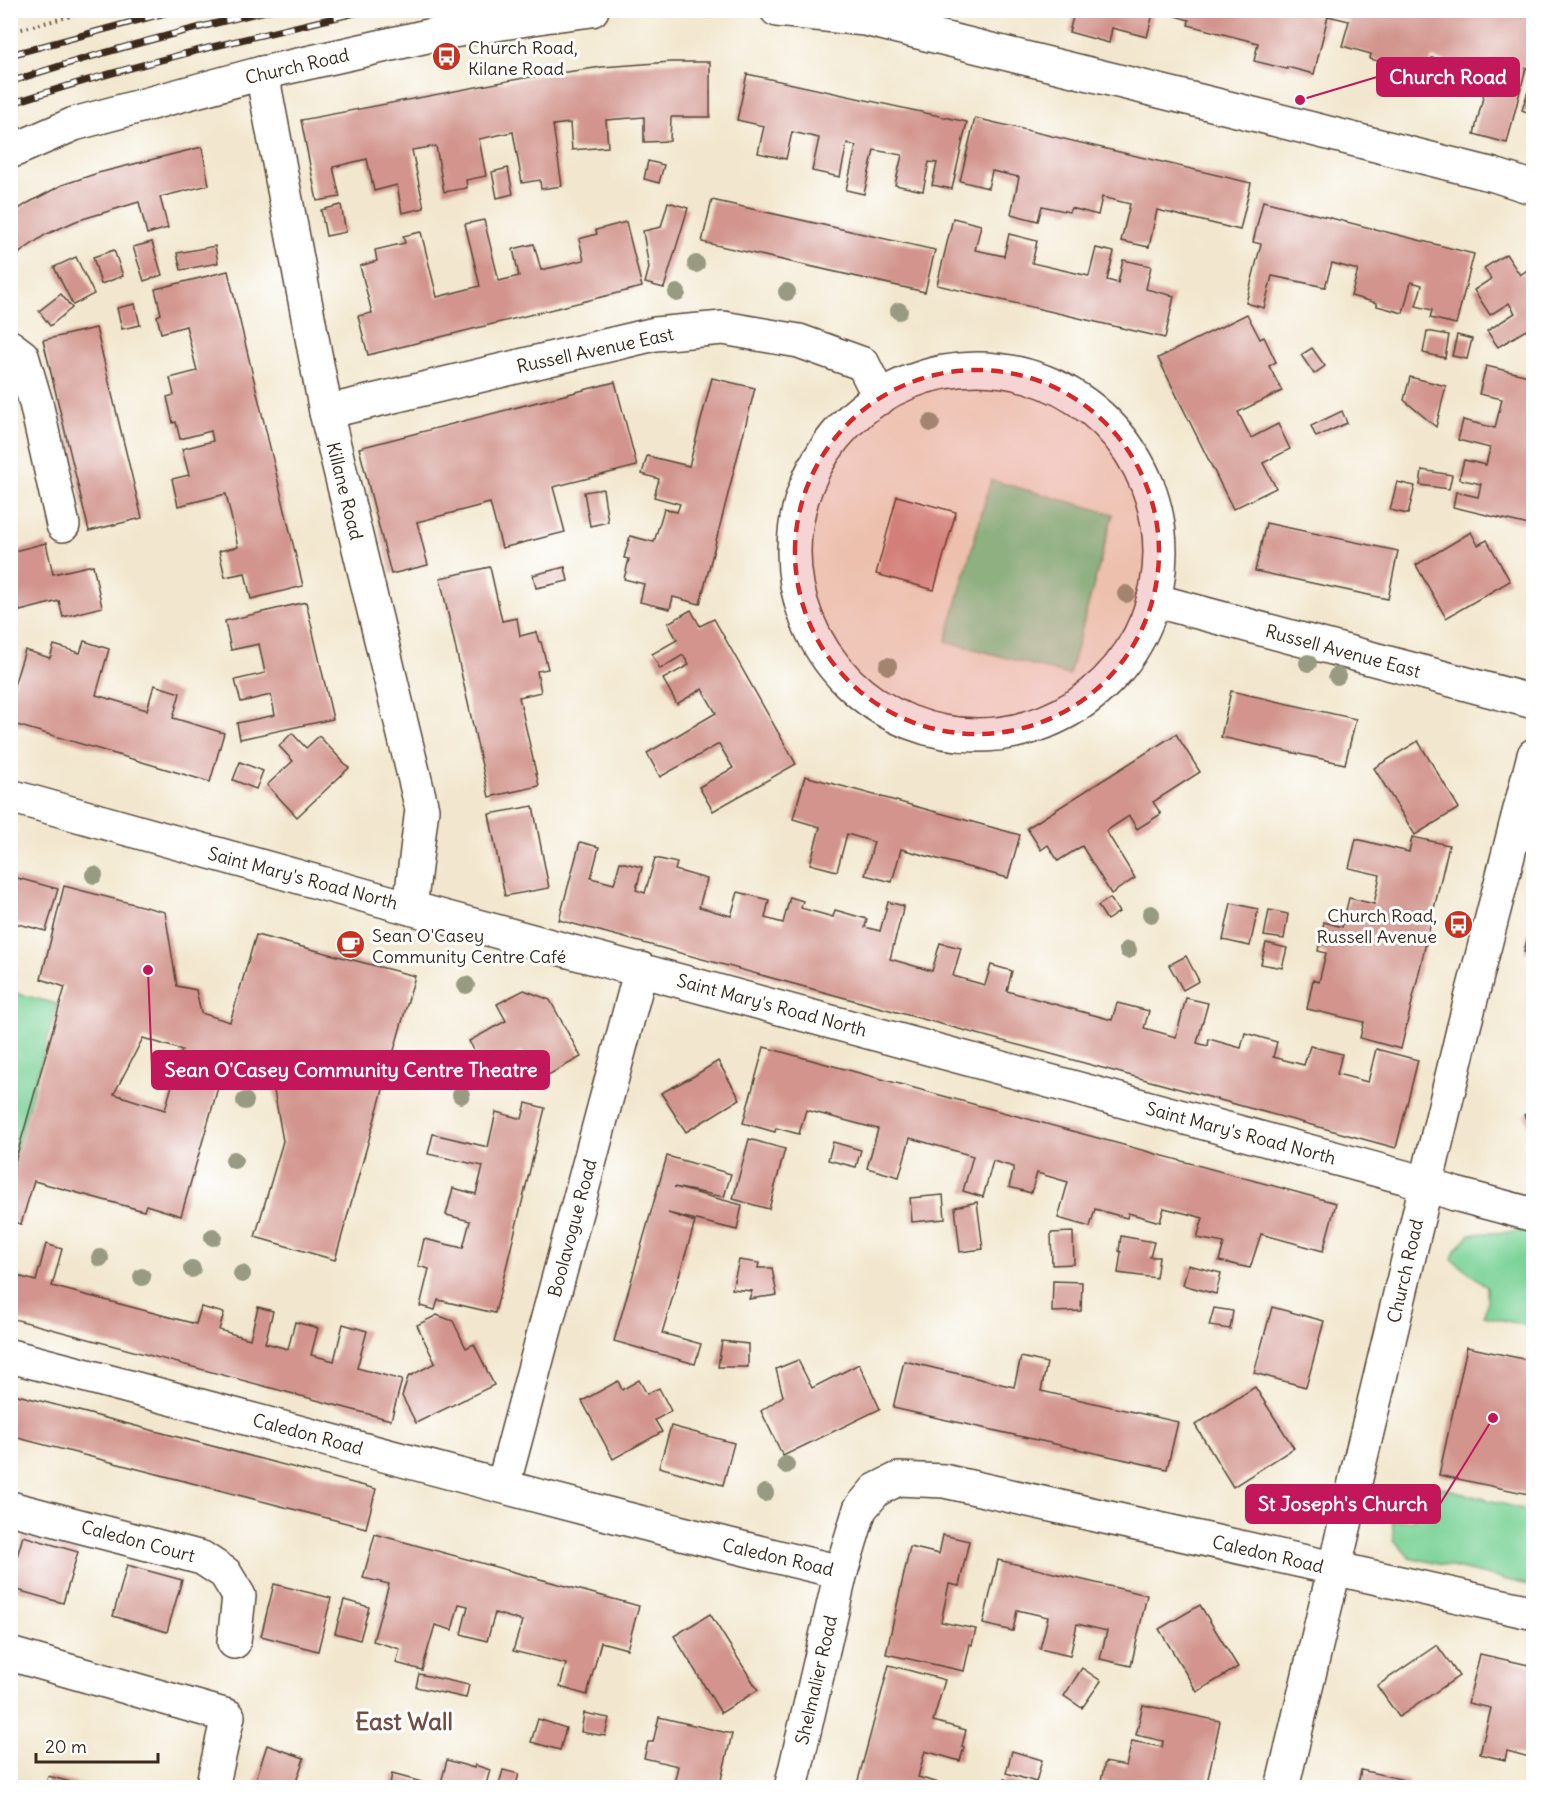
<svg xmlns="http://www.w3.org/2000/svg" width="1544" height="1798" font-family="Delius,sans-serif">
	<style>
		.green { fill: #7dd398; stroke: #5c7e5b; stroke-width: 1.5 }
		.building { fill: #d2948c; fill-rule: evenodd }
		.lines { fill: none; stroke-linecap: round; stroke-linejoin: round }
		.minor-casing { stroke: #564638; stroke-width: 36 }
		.path { stroke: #564638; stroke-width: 4; stroke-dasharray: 1.5 4.5; stroke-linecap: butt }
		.minor { stroke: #fff; stroke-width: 33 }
		.rail-casing { stroke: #3b2a1e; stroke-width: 7 }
		.rail { stroke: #fff; stroke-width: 4.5; stroke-dasharray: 14; stroke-linecap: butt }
		.tree { fill: #989b82 }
		.marked { fill: #d62828; fill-opacity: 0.2; stroke: #d62828; stroke-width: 4.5; stroke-dasharray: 12 8; stroke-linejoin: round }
		.labels { text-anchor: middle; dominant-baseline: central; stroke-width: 6; stroke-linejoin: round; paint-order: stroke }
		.poi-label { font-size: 18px; fill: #3b2a1e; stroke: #fff; text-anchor: start }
		.street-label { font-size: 18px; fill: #3b2a1e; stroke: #fff }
		.district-label { font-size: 24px; font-weight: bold; fill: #704f44; stroke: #fff }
		.leader { fill: none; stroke: #c2185b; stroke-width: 2 }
		.callout-dot { fill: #c2185b; stroke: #fff; stroke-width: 2 }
		.callout { fill: #c2185b; stroke: #c2185b; stroke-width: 2 }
		.callout-label { font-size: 20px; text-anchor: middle; font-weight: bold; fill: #fff }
	</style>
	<rect width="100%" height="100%" fill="#fff"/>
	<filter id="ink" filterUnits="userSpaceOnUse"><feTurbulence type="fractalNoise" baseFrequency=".0167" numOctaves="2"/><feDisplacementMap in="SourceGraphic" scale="12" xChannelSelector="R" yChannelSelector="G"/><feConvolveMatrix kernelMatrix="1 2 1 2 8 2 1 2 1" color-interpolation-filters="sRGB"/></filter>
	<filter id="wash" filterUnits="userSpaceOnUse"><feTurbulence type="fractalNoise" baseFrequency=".008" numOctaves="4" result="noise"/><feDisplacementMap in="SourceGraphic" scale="24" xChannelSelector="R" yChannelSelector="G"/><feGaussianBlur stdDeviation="1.35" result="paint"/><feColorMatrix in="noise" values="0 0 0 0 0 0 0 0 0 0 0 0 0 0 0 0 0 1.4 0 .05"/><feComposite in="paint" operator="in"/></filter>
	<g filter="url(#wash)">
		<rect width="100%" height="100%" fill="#f2e7ce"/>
		<g class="green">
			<polygon points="991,480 1113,514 1069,675 946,641"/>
			<polygon points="11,992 57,1004 11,1170 10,992"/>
			<polygon points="1527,1231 1533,1233 1533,1327 1484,1316 1487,1302 1487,1287 1452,1259 1455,1251 1470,1234"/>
			<polygon points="1441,1487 1533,1512 1533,1586 1409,1557 1394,1540 1392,1521 1412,1520"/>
		</g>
		<g id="blocks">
			<g class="building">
				<polygon points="1075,10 1154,10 1147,37 1112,28 1109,43 1069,32"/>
				<polygon points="1155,10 1528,10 1533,12 1533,55 1530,69 1526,68 1507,143 1474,134 1484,93 1456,86 1461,66 1432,58 1429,69 1400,62 1398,66 1370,59 1371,54 1342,46 1349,21 1328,16 1314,74 1287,67 1287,69 1254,61 1258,43 1188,25 1189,20"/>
				<polygon points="671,62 710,62 710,117 671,117 670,141 644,142 644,117 606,120 608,147 572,150 570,123 553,125 562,186 541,189 540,180 522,183 513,132 479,139 486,176 466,180 467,188 444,192 436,146 412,150 424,208 402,213 397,185 374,191 367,159 333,167 340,197 317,201 301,120 524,78 602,67"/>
				<polygon points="747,74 967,122 952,189 932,185 937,163 929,162 923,191 895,185 902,155 874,150 864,194 846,190 856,146 847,143 840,177 812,171 819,138 792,132 786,159 758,153 764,126 737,120"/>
				<polygon points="1533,76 1533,115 1522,110"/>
				<polygon points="975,118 1251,183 1240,230 1157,210 1149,247 1121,241 1130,204 1102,197 1098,215 1071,208 1069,212 1042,206 1038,221 1011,214 1019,177 992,171 988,188 960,181"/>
				<polygon points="202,147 209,185 160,197 168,228 147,234 139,202 76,221 45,235 22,251 10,262 10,215 28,203 62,185 98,173"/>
				<polygon points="648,161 664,165 659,183 644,179"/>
				<polygon points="508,168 513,194 497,198 492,172"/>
				<polygon points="712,200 935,250 925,292 702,242"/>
				<polygon points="1263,201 1474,254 1456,324 1430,318 1432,310 1416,306 1422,285 1411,282 1403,313 1377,306 1377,303 1351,296 1358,270 1332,263 1325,287 1272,276 1264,308 1246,303 1261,244 1253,242"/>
				<polygon points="668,202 688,208 664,288 645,283 649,268 643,231 661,227"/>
				<polygon points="341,205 346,232 326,236 321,210"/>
				<polygon points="953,218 981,225 975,250 1004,256 1009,234 1037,241 1032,263 1089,276 1096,248 1114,252 1107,280 1118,283 1123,260 1151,266 1146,289 1174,296 1165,338 937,285"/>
				<polygon points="484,220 499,281 519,276 513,249 534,244 541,270 584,260 579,239 597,234 596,230 626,222 642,287 368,355 358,316 372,313 360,266 377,261 375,250 405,243 403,236 421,232 437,297 480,286 465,224"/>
				<polygon points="152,242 162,275 144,281 133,247"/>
				<polygon points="215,246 218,263 181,270 177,253"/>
				<polygon points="114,250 123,276 101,284 93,257"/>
				<polygon points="1506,254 1520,275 1533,266 1533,338 1531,339 1526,330 1498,347 1487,331 1515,313 1509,303 1490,315 1474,290 1491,279 1484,268"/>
				<polygon points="76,257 94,294 73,305 54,267"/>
				<polygon points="228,271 303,586 251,599 245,573 225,577 219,551 238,547 226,494 178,506 172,479 189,475 182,449 213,441 211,431 180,439 176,422 173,423 167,397 174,395 170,378 197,371 186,326 161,333 157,316 161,314 155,289"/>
				<polygon points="61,294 72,308 50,326 39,311"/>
				<polygon points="135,304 140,325 122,329 117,308"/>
				<polygon points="1247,314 1260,339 1264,337 1276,362 1269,366 1282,391 1238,412 1251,438 1278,424 1290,449 1263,463 1276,488 1233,509 1158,358"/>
				<polygon points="96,328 142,518 89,531 43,340"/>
				<polygon points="1427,331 1449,335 1445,358 1423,353"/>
				<polygon points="1457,335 1472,339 1467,359 1452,356"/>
				<polygon points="1312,348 1325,366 1314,374 1301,355"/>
				<polygon points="1486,366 1533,377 1533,508 1529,525 1453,507 1456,492 1478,497 1481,484 1459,479 1464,460 1486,465 1490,448 1458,440 1463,420 1495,428 1502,399 1479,394"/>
				<polygon points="1410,377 1446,386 1436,427 1404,400"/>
				<polygon points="712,378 755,388 700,604 673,597 670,609 640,602 644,584 624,579 629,559 624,558 630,536 654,542 664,509 677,512 680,504 654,497 659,479 642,474 647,456 689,466"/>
				<polygon points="615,382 637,466 553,487 565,532 502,548 490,503 417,522 428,565 391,574 359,448"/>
				<polygon points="1342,411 1347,423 1316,437 1311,426"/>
				<polygon points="1422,470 1452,475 1449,489 1420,485"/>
				<polygon points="1397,482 1415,486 1408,514 1390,510"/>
				<polygon points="603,489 608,522 590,526 584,492"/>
				<polygon points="897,496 956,512 934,590 876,574"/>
				<polygon points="1266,523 1398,551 1388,599 1255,571"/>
				<polygon points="1471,532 1478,545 1487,540 1510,581 1446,618 1416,565"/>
				<polygon points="46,543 53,574 93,565 102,607 63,617 59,601 20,611 10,576 10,552"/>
				<polygon points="490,567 502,621 517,618 520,636 536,632 539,642 541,642 548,669 537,671 541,692 519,697 539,786 489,797 440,578"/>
				<polygon points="565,567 568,581 536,588 533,575"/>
				<polygon points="306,602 333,719 240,739 237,723 275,715 271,695 241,702 235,680 265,673 259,644 231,650 225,621"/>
				<polygon points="691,610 700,626 714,619 796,764 713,811 699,787 733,768 719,744 660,777 647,753 716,713 702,689 677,704 663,679 689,665 683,655 660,669 652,654 677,640 668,623"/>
				<polygon points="84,641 109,649 96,695 147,710 154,685 180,693 173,718 224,733 210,782 10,723 10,698 25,650 50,658 54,645 80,653"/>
				<polygon points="10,642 16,644 11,660 10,660"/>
				<polygon points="1231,691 1356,719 1345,764 1221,737"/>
				<polygon points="292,733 306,748 319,736 349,768 297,817 267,785 293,761 279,746"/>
				<polygon points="1176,734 1200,772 1153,802 1161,814 1137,829 1129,816 1106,831 1135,878 1111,894 1082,846 1058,861 1048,845 1041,850 1027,828"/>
				<polygon points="1418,741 1459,808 1415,835 1374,768"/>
				<polygon points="240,762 263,771 256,789 233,780"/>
				<polygon points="805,776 1020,835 1008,878 901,849 892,882 865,875 874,842 847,834 837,871 810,864 820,827 793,819"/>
				<polygon points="533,806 549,888 505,896 489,814"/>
				<polygon points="1412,837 1449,845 1401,1049 1360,1038 1364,1022 1307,1009 1313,980 1319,982 1326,953 1318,951 1324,922 1342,927 1349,898 1374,904 1380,875 1349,868 1356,839 1409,852"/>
				<polygon points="580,842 599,847 591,878 614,884 620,862 642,867 636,890 645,893 655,858 677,863 675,870 707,879 699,907 731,916 738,892 769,900 765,918 783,923 790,897 803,901 801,908 833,917 835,910 867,919 865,927 880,931 888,902 904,906 890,959 932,971 940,943 961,948 953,976 985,985 991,965 1012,971 1007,991 1112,1020 1117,1003 1149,1011 1144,1028 1176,1037 1186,998 1208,1003 1197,1043 1208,1046 1209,1039 1241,1048 1245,1033 1277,1042 1273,1057 1304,1065 1310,1046 1342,1054 1337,1074 1368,1082 1376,1049 1418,1060 1396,1148 559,920"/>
				<polygon points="10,876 58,889 46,931 10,922"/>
				<path d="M 64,886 L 165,912 L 177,986 L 196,990 L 201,1013 L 230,1022 L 256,935 L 415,976 L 335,1260 L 255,1237 L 283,1141 L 271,1074 L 226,1060 L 181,1216 L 146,1205 L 144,1211 L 34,1181 L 21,1224 L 10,1221 L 10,1179 L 65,987 L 41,979 ZM 143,1038 L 182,1050 L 165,1110 L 114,1094 Z"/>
				<polygon points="1110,898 1119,912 1107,920 1098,906"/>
				<polygon points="1231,903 1258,909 1250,946 1223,940"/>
				<polygon points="1269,910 1288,914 1284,939 1264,936"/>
				<polygon points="1533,915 1533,954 1524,952"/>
				<polygon points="1266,943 1287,948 1282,968 1261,964"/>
				<polygon points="1186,956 1199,981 1183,990 1169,965"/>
				<polygon points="524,990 550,1000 581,1057 521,1090 514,1076 530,1067 522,1051 485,1071 469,1041 506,1021 497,1004"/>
				<polygon points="764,1047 1336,1203 1323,1251 1261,1234 1250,1268 1219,1261 1224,1243 1197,1238 1203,1218 1196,1216 1164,1208 1160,1222 1128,1213 1127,1218 1095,1209 1090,1227 1058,1218 1068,1182 1037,1173 1031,1193 1009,1187 1014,1167 993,1161 983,1197 963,1191 973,1156 910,1138 899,1177 867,1168 878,1129 806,1110 799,1134 776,1128 775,1132 743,1123"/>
				<polygon points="718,1061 740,1099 686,1132 661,1093 694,1076"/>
				<polygon points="526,1103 545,1108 495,1313 438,1300 435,1310 420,1306 429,1269 418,1266 424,1239 463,1248 470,1221 446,1215 453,1188 476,1194 483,1166 428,1154 433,1134 488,1147 496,1112 522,1119"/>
				<polygon points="1533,1110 1533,1132 1524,1115"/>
				<polygon points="749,1139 785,1149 769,1209 733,1199"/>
				<polygon points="833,1142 861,1150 856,1167 828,1160"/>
				<polygon points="667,1156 731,1174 724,1197 674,1187 742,1205 737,1230 668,1213 695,1222 662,1333 701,1344 695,1364 614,1341"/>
				<polygon points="943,1195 945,1219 912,1222 910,1198"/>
				<polygon points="977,1202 983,1249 960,1252 955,1207"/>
				<polygon points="1073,1232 1074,1264 1052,1265 1051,1233"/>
				<polygon points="1121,1236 1154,1242 1150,1257 1159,1257 1156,1278 1118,1273 1121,1252 1119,1251"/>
				<polygon points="46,1244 62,1249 52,1286 59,1288 196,1324 201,1307 224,1313 219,1330 250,1339 258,1307 273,1311 265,1343 288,1349 295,1322 318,1328 311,1355 334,1361 343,1324 367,1331 357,1368 402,1380 391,1420 10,1318 10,1274 36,1281"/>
				<polygon points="739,1260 759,1263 758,1268 772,1268 777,1295 749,1299 752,1291 732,1289"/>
				<polygon points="1188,1265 1221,1273 1216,1294 1183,1285"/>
				<polygon points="1053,1281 1082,1282 1081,1311 1052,1312"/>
				<polygon points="1272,1307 1324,1321 1306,1387 1254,1373"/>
				<polygon points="1214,1308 1233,1311 1230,1329 1209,1326"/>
				<polygon points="437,1315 453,1321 466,1348 474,1344 494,1385 416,1423 402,1396 408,1377 435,1363 417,1325"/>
				<polygon points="722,1341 748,1344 748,1367 718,1367"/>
				<polygon points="1467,1347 1533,1361 1533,1495 1439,1475"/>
				<polygon points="1021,1357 1047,1363 1041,1391 1178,1422 1167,1469 893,1408 904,1361 1014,1387"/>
				<polygon points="798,1360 812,1388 859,1364 880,1409 783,1456 761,1411 783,1396 776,1369"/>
				<polygon points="639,1380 647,1394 659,1388 671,1411 655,1420 662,1432 613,1459 582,1401 618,1381 622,1390"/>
				<polygon points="1255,1387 1294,1448 1233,1487 1195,1425"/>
				<polygon points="10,1393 376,1489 366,1528 10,1436"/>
				<polygon points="671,1426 734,1443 723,1485 659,1467"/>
				<polygon points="375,1534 639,1606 627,1649 601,1642 587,1695 560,1687 566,1664 513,1651 522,1621 495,1613 487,1641 461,1634 468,1606 459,1604 452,1630 435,1625 422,1670 396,1663 400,1649 373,1641 389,1584 363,1578"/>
				<polygon points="943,1535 969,1541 959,1586 949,1584 941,1622 976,1629 972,1645 970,1644 964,1671 886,1654 910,1547 939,1554"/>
				<polygon points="23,1536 78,1552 63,1603 10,1588 10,1580"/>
				<polygon points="998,1560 1147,1595 1131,1666 1100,1659 1107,1631 1077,1624 1070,1656 1040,1649 1048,1617 1017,1610 1013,1631 983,1624"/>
				<polygon points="127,1565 182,1580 167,1632 113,1616"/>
				<polygon points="274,1584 331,1598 318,1651 261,1636"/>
				<polygon points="344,1600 369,1607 360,1640 335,1633"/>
				<polygon points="1200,1605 1238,1667 1197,1692 1159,1629"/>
				<polygon points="710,1614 758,1690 721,1713 674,1636"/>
				<polygon points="1437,1645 1459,1676 1399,1717 1377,1686"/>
				<polygon points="1480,1654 1533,1666 1533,1758 1507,1751 1505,1760 1480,1754 1491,1708 1468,1703"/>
				<polygon points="889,1665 945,1680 933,1721 966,1730 962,1746 964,1747 960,1761 925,1751 918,1777 956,1788 856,1788"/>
				<polygon points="1082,1668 1101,1681 1082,1708 1064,1696"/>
				<polygon points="419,1674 469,1685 466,1698 416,1687"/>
				<polygon points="1143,1705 1220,1721 1206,1788 1129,1788 1101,1781 1105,1762 1126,1766 1132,1741 1162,1747 1163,1741 1136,1735"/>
				<polygon points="584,1713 609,1718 605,1736 581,1732"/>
				<polygon points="659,1717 732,1734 719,1788 673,1788 678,1766 644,1758 648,1742 653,1742"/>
				<polygon points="538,1719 566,1728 560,1750 531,1742"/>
				<polygon points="267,1745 304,1758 294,1788 270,1788 255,1782"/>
				<polygon points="1012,1751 1042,1760 1036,1782 1006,1773"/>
				<polygon points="447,1760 474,1768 475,1765 490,1770 485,1788 389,1788 392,1774 440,1787"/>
				<polygon points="503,1770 519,1774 515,1788 498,1788"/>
				<polygon points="1361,1770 1409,1781 1408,1788 1357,1788"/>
				<polygon points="48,1776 90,1787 90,1788 45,1788"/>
				<polygon points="1004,1779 1032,1787 1032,1788 1002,1788"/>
			</g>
		</g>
	</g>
	<g filter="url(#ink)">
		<use href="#blocks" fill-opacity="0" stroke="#564638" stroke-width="1.5"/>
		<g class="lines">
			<defs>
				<g id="minor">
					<polyline points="777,10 865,19 1257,115 1494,175 1534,188"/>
					<polyline points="262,73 326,412 422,809 410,908"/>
					<polyline points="10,152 74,124 262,73 441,33 545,16 592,10"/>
					<polyline points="10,347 22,356 36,403 63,525"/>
					<circle cx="977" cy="552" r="183"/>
					<polyline points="326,412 655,334 723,328 799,341 863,364 880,398"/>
					<polyline points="1153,600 1534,702"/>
					<polyline points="10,796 410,908 1404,1177 1455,1194 1534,1215"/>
					<path d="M 10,1356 C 287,1427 562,1506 841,1572 L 860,1509 L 876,1490 L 898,1479 L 944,1481 L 1534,1613"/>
					<polyline points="503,1486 641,969"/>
					<polyline points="10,1508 202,1558 225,1573 239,1596 234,1642"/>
					<polyline points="10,1654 228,1716 212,1788"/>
					<polyline points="791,1788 841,1572"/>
					<polyline points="1282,1788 1463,1030 1534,755"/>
				</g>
			</defs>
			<use href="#minor" class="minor-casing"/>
			<polyline class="path" points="10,32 94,10"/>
			<use href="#minor" class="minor"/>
			<defs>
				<g id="rail">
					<polyline points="10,55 176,10"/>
					<path d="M 10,82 C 96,53 182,31 270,10"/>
					<path d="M 10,104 C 128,65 248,38 368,10"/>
				</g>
			</defs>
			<use href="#rail" class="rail-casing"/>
			<use href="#rail" class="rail"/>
		</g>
		<g class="tree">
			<circle cx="696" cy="264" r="9"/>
			<circle cx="787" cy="292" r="9"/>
			<circle cx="677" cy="293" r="9"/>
			<circle cx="899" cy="311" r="9"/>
			<circle cx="931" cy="423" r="9"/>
			<circle cx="1126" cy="594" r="9"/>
			<circle cx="1308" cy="663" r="9"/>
			<circle cx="888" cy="666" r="9"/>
			<circle cx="1337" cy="676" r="9"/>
			<circle cx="94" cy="875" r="9"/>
			<circle cx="1151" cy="914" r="9"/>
			<circle cx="1128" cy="950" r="9"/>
			<circle cx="466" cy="985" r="9"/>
			<circle cx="461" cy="1095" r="9"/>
			<circle cx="245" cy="1101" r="9"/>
			<circle cx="234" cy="1160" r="9"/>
			<circle cx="213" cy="1237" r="9"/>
			<circle cx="100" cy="1258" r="9"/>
			<circle cx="192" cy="1269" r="9"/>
			<circle cx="242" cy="1274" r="9"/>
			<circle cx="142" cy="1277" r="9"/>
			<circle cx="786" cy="1465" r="9"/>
			<circle cx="765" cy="1493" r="9"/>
		</g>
	</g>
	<path class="marked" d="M795 552a182 182 0 1 1 364 0a182 182 0 1 1-364 0Z"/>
	<defs>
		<symbol id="bus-disc" viewBox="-11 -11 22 22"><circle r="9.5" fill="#c8321e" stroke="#fff"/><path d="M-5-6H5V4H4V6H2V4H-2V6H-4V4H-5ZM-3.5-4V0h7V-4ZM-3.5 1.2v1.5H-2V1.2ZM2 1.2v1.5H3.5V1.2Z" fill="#fff"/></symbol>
		<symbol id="cafe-disc" viewBox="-11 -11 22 22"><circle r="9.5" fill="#c8321e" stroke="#fff"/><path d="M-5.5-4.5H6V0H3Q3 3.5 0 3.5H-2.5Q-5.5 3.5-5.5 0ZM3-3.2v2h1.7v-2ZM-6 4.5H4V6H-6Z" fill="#fff"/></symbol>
	</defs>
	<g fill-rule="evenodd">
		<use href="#bus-disc" x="430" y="40" width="33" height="33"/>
		<use href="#bus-disc" x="1442" y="908" width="33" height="33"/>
		<use href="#cafe-disc" x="334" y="928" width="33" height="33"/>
	</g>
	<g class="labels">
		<g class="poi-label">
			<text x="468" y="47">Church Road,<tspan x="468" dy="21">Kilane Road</tspan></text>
			<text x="1437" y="915" text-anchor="end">Church Road,<tspan x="1437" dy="21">Russell Avenue</tspan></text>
			<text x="372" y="935">Sean O'Casey<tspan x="372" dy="21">Community Centre Café</tspan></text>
		</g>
		<g class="street-label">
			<text transform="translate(297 66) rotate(-13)">Church Road</text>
			<text transform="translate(595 350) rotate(-12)">Russell Avenue East</text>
			<text transform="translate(345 491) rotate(76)">Killane Road</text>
			<text transform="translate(1343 651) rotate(15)">Russell Avenue East</text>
			<text transform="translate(303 878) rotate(15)">Saint Mary's Road North</text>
			<text transform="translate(772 1005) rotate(15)">Saint Mary's Road North</text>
			<text transform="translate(1241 1133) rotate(15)">Saint Mary's Road North</text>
			<text transform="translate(572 1228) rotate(-75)">Boolavogue Road</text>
			<text transform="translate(1405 1271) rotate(-77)">Church Road</text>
			<text transform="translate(308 1434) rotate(15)">Caledon Road</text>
			<text transform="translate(138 1541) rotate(15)">Caledon Court</text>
			<text transform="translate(1268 1554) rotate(13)">Caledon Road</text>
			<text transform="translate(778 1557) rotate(13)">Caledon Road</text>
			<text transform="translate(816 1680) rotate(-77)">Shelmalier Road</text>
		</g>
		<g class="district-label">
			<text x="404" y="1721">East Wall</text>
		</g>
	</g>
	<path class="leader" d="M1300 100L1377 77M148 970L152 1070M1493 1418L1440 1504"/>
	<g class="callout-dot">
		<circle cx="1300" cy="100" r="6"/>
		<circle cx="148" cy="970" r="6"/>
		<circle cx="1493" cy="1418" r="6"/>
	</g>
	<g class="callout">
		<rect x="1377" y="58" width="142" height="38" rx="6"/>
		<rect x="152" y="1051" width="397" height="38" rx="6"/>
		<rect x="1246" y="1485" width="194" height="38" rx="6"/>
	</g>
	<g class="callout-label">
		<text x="1448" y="84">Church Road</text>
		<text x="351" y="1077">Sean O'Casey Community Centre Theatre</text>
		<text x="1343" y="1511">St Joseph's Church</text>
	</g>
	<rect width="1544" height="1798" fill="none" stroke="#fff" stroke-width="36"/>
	<path d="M36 1753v9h122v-9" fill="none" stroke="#3b2a1e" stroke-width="3"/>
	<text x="45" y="1753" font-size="18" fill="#3b2a1e" stroke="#ffffff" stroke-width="4.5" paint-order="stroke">20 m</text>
</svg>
